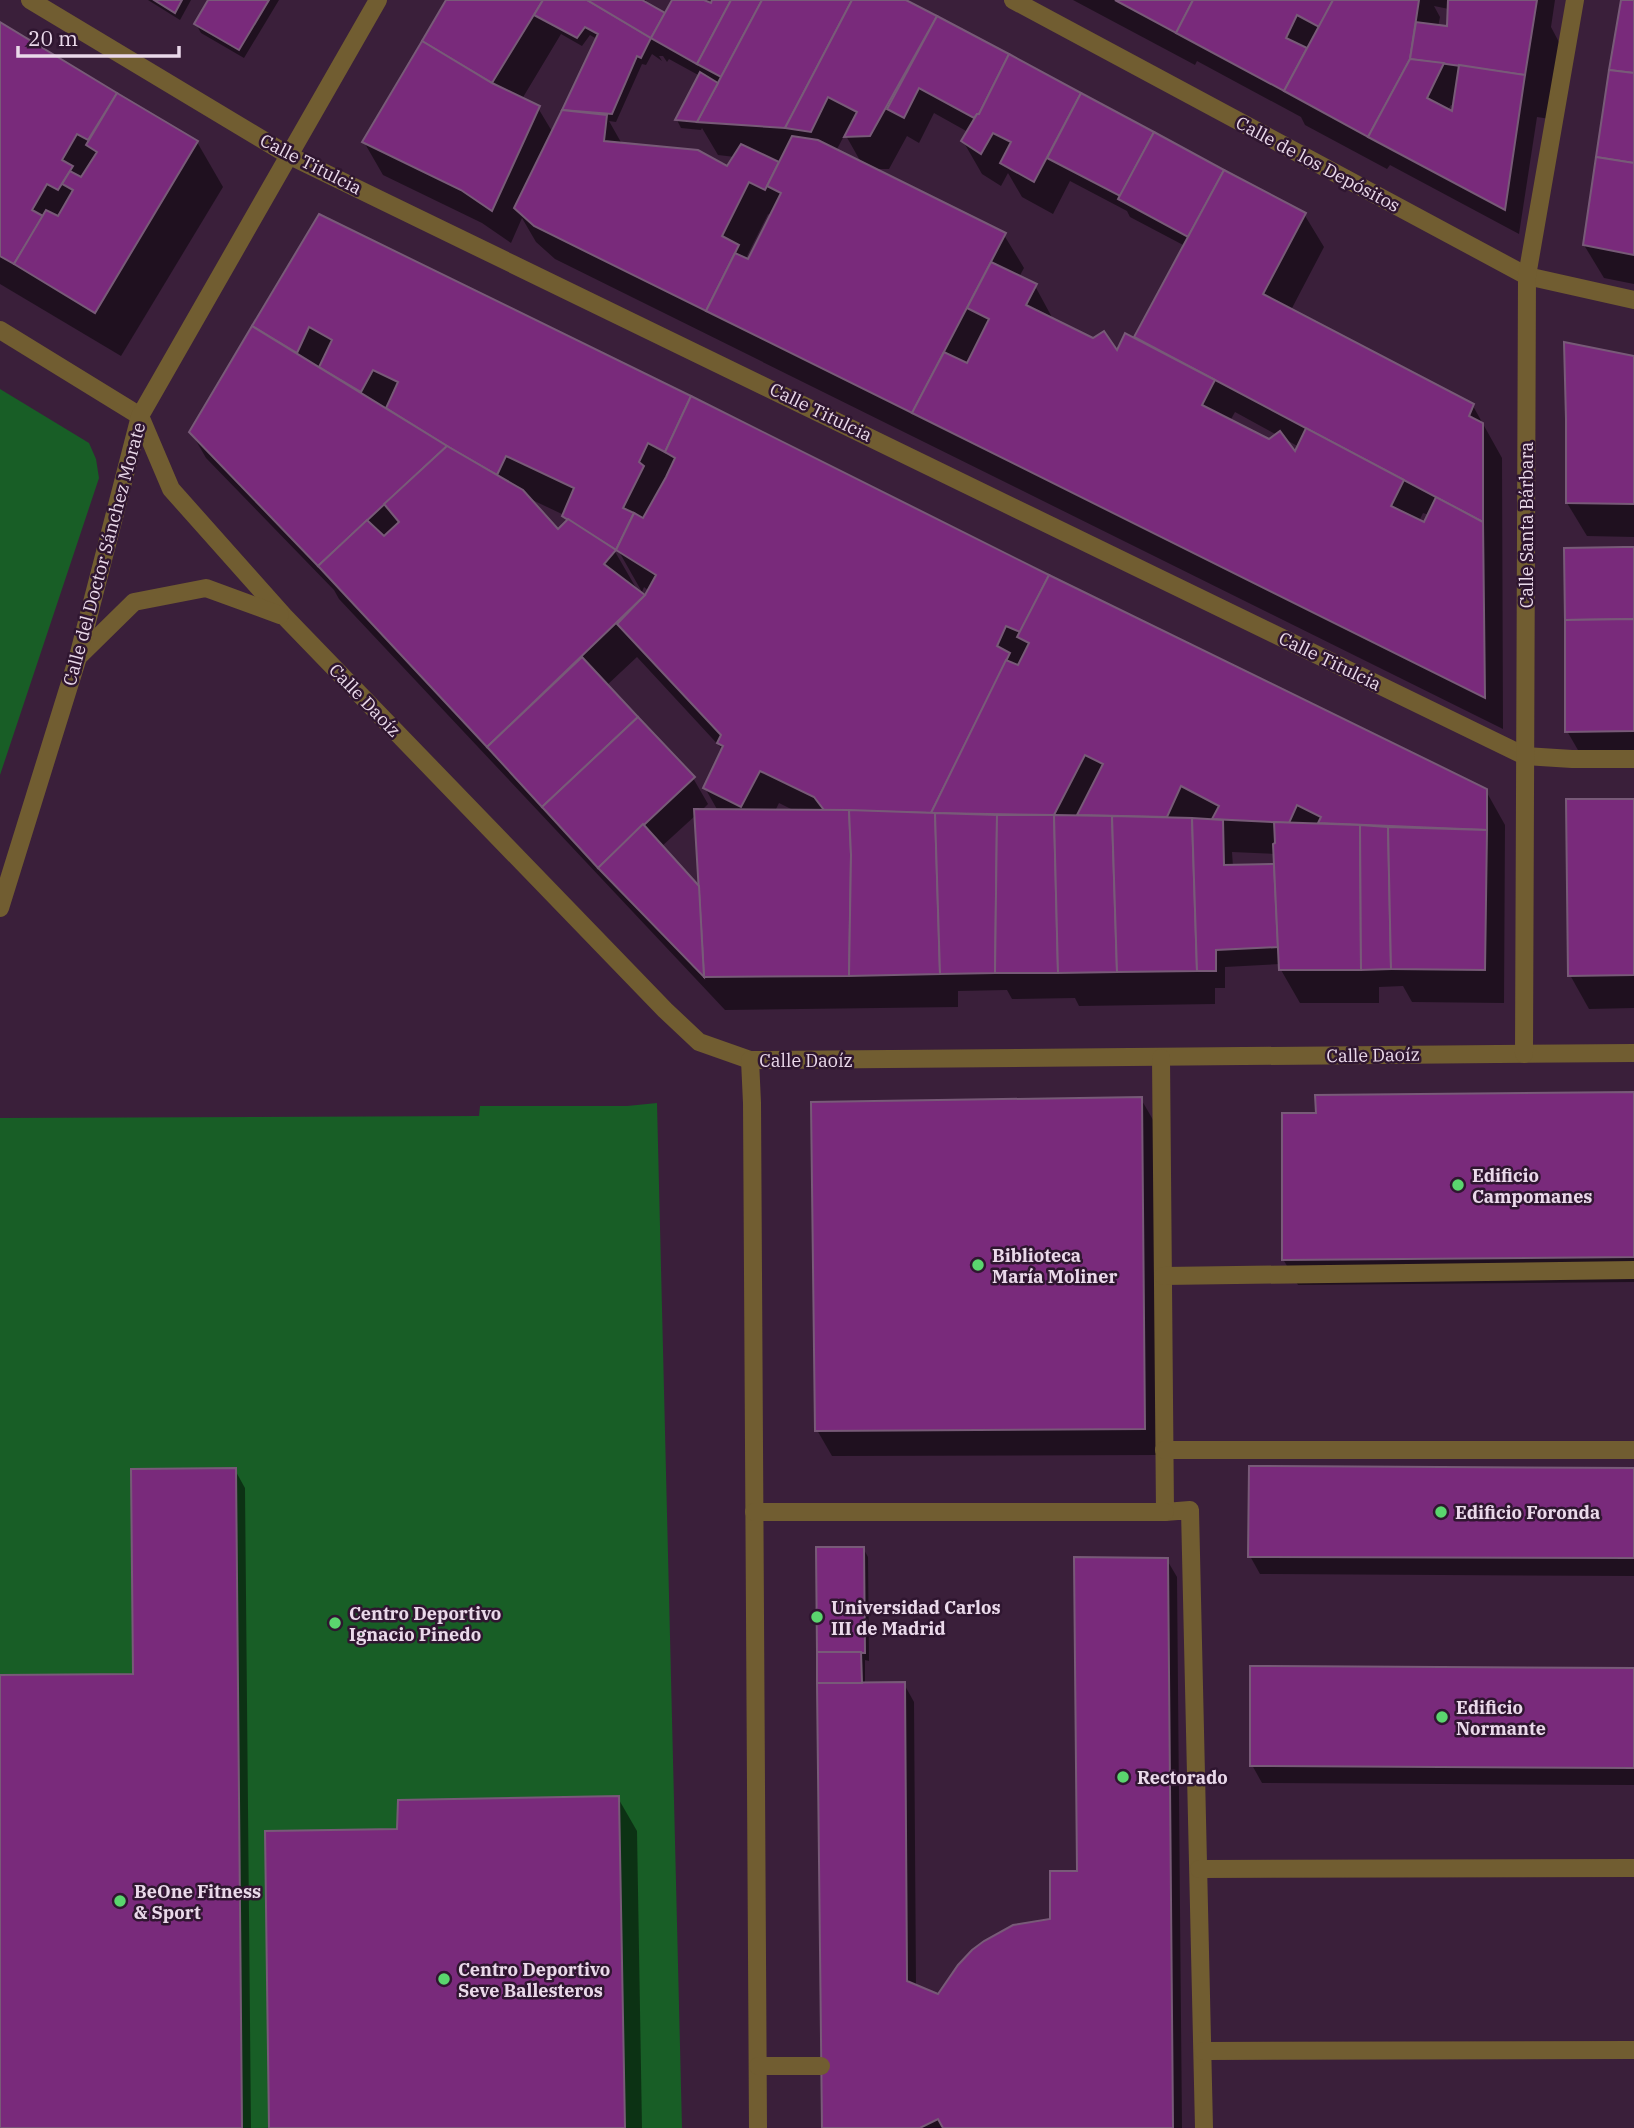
<svg xmlns="http://www.w3.org/2000/svg" width="1634" height="2128" font-family="'IBM Plex Serif',serif">
	<style>
		.green { fill: #185e26 }
		.shadow { fill: #0007; fill-rule: evenodd }
		.building { fill: #792a7b; stroke: #785a78; stroke-width: 2 }
		.lines { fill: none; stroke-linecap: round; stroke-linejoin: round }
		.minor { stroke: #715d31; stroke-width: 18 }
		.poi-dot { fill: #5ad56e; stroke: #2f1630; stroke-width: 2.5 }
		.labels { text-anchor: middle; dominant-baseline: central; stroke-width: 5; stroke-linejoin: round; paint-order: stroke }
		.street-label { font-size: 18px; fill: #ead9ea; stroke: #2f1630 }
		.poi-label { font-size: 18px; font-weight: bold; fill: #ead9ea; stroke: #2f1630; text-anchor: start }
	</style>
	<rect width="100%" height="100%" fill="#3a1f3a"/>
	<g class="green">
		<polygon points="0,389 89,443 96,459 99,478 0,775"/>
		<polygon points="657,1103 682,2128 0,2128 0,1118 479,1116 480,1106 627,1106"/>
	</g>
	<g class="shadow">
		<polygon points="148,0 191,0 180,20"/>
		<polygon points="208,0 279,0 244,58 201,33 196,24 209,1"/>
		<path d="M 448,0 L 646,0 L 645,3 L 666,15 L 674,0 L 700,0 L 711,6 L 714,0 L 903,0 L 1304,214 L 1324,247 L 1291,310 L 1473,406 L 1502,458 L 1503,729 L 555,259 L 536,242 L 522,218 L 511,243 L 482,223 L 383,175 L 364,142 ZM 561,34 L 582,46 L 590,35 L 597,39 L 553,133 L 538,108 L 522,99 ZM 652,54 L 662,61 L 659,56 L 663,56 L 667,62 L 669,59 L 700,76 L 677,120 L 681,128 L 701,130 L 702,128 L 718,155 L 735,157 L 728,168 L 622,144 L 609,121 L 616,122 L 642,64 L 646,65 ZM 934,113 L 968,132 L 963,141 L 982,174 L 1001,186 L 1008,173 L 1022,197 L 1053,214 L 1070,181 L 1127,211 L 1130,217 L 1185,246 L 1135,340 L 1117,353 L 1054,321 L 1035,286 L 1019,277 L 1024,268 L 1004,235 L 873,169 L 889,169 L 907,136 L 919,143 ZM 845,134 L 862,164 L 836,151 ZM 768,214 L 772,216 L 749,262 L 745,260 ZM 1235,412 L 1277,435 L 1269,441 L 1230,421 ZM 1283,438 L 1299,447 L 1295,455 ZM 1423,513 L 1429,515 L 1425,524 L 1419,521 Z"/>
		<path d="M 1073,0 L 1555,0 L 1551,27 L 1561,46 L 1550,119 L 1537,117 L 1519,234 L 1390,165 L 1387,169 L 1305,125 L 1301,117 L 1197,61 L 1195,65 ZM 1434,6 L 1449,9 L 1449,28 L 1438,27 L 1440,17 ZM 1451,105 L 1455,105 L 1454,113 L 1448,110 Z"/>
		<polygon points="1623,0 1634,0 1634,284 1604,278 1584,245"/>
		<polygon points="0,24 197,142 223,187 121,356 0,284"/>
		<path d="M 320,217 L 1486,791 L 1505,825 L 1504,1003 L 1412,1002 L 1403,986 L 1379,987 L 1379,1003 L 1300,1003 L 1281,970 L 1280,964 L 1225,967 L 1225,988 L 1215,988 L 1215,1004 L 1079,1006 L 1075,998 L 1012,999 L 1007,990 L 958,991 L 958,1007 L 725,1010 L 339,599 L 334,590 L 206,458 L 191,432 ZM 526,497 L 564,515 L 568,522 L 558,531 ZM 613,541 L 642,592 L 644,587 L 649,591 L 646,598 L 639,593 L 610,543 ZM 637,657 L 723,750 L 705,788 L 718,811 L 701,811 L 708,804 L 693,778 L 606,686 ZM 779,803 L 795,811 L 775,811 ZM 696,815 L 701,890 L 661,847 ZM 1232,852 L 1275,854 L 1276,872 L 1233,867 Z"/>
		<polygon points="1634,358 1634,537 1587,536 1567,503"/>
		<polygon points="1634,548 1634,764 1586,764 1567,731"/>
		<polygon points="1634,800 1634,1008 1589,1009 1570,975"/>
		<polygon points="1634,1094 1634,1282 1298,1285 1283,1259"/>
		<polygon points="1141,1099 1156,1125 1159,1455 832,1456 817,1430"/>
		<polygon points="235,1470 245,1488 251,2128 0,2128 0,1676 135,1676"/>
		<polygon points="1634,1470 1634,1576 1260,1574 1250,1556"/>
		<polygon points="863,1548 868,1557 869,1661 865,1660 865,1684 904,1684 914,1702 916,1987 938,1996 1014,1927 1038,1921 1051,1921 1079,1873 1167,1560 1177,1577 1182,2128 824,2128"/>
		<polygon points="1634,1669 1634,1785 1262,1783 1252,1765"/>
		<polygon points="618,1798 637,1831 642,2128 270,2128 399,1831"/>
	</g>
	<g class="building">
		<polygon points="154,0 182,0 175,13"/>
		<polygon points="208,0 269,0 239,50 194,24"/>
		<polygon points="446,0 543,0 492,83 422,41"/>
		<polygon points="543,0 587,0 651,38 641,58 637,56 612,114 562,110 598,34 585,27 577,38 534,15"/>
		<polygon points="587,0 642,0 665,13 651,38"/>
		<polygon points="672,0 704,0 711,3 712,0 731,0 697,64 651,38"/>
		<polygon points="731,0 762,0 721,77 697,64"/>
		<polygon points="762,0 852,0 785,128 697,122"/>
		<polygon points="852,0 906,0 937,16 870,136 844,137 857,112 828,97 811,132 785,128"/>
		<polygon points="1115,0 1193,0 1176,33"/>
		<polygon points="1193,0 1333,0 1319,27 1297,15 1286,38 1307,48 1284,91 1176,33"/>
		<polygon points="1333,0 1419,0 1410,59 1368,137 1284,91"/>
		<polygon points="1448,0 1537,0 1525,75 1410,59 1416,22 1447,26"/>
		<polygon points="1621,0 1634,0 1634,73 1609,70"/>
		<polygon points="937,16 1009,54 979,114 977,114 974,118 919,88 904,118 887,109"/>
		<polygon points="0,22 117,93 88,140 77,134 62,160 73,166 58,190 47,184 32,210 43,216 14,264 0,256"/>
		<polygon points="422,41 492,83 540,106 492,211 461,190 362,142"/>
		<polygon points="1009,54 1081,93 1034,182 1000,163 1011,142 993,133 981,154 961,141 977,114 979,114"/>
		<polygon points="1410,59 1444,63 1427,98 1452,111 1459,65 1525,75 1505,210 1368,137"/>
		<polygon points="1609,70 1634,73 1634,163 1596,157"/>
		<polygon points="700,72 718,83 697,122 675,120"/>
		<polygon points="117,93 198,141 95,313 14,264 46,210 58,216 73,190 62,184 70,171 81,177 97,152 86,145"/>
		<polygon points="1081,93 1154,132 1120,196 1047,158"/>
		<polygon points="562,110 607,115 604,141 698,150 727,166 741,144 779,162 765,190 749,182 722,236 739,245 706,311 534,226 514,208"/>
		<polygon points="1154,132 1224,170 1188,237 1118,199"/>
		<polygon points="792,136 818,140 1006,233 912,413 706,311 735,253 748,259 781,193 767,186"/>
		<polygon points="1596,157 1634,163 1634,255 1583,245"/>
		<polygon points="1224,170 1306,213 1263,294 1474,404 1469,416 1483,423 1483,522 1134,337"/>
		<polygon points="319,214 691,396 665,452 648,443 639,462 644,466 623,508 634,513 616,550 562,516 574,488 506,456 497,475 447,446 386,408 398,382 373,370 361,392 319,367 332,340 309,327 297,353 252,326"/>
		<polygon points="991,262 1037,284 1026,305 1093,338 1104,331 1117,350 1125,333 1215,380 1202,405 1269,439 1280,431 1295,451 1306,428 1404,480 1391,506 1424,522 1436,497 1483,522 1485,698 912,413 944,352 967,363 989,319 967,308"/>
		<polygon points="252,326 447,446 318,566 189,432"/>
		<polygon points="1564,342 1634,356 1634,504 1566,503 1566,419"/>
		<polygon points="691,396 1049,575 1020,632 1006,626 997,646 1010,653 931,813 824,810 814,797 760,771 741,807 703,788 723,746 717,743 721,735 617,624 645,595 656,575 616,550 634,513 643,518 666,477 675,458 665,452"/>
		<polygon points="447,446 523,490 558,529 568,519 616,550 604,564 645,595 487,747 318,566 367,520 384,536 399,522 384,504"/>
		<polygon points="1624,547 1634,547 1634,619 1565,620 1564,548"/>
		<polygon points="1049,575 1487,789 1487,830 1318,823 1321,817 1297,805 1289,823 1212,819 1219,806 1181,786 1167,817 1077,815 1103,764 1085,755 1054,815 931,813 1006,660 1018,665 1029,643 1017,637"/>
		<polygon points="1634,619 1634,731 1565,732 1565,620"/>
		<polygon points="582,657 638,717 542,807 487,747"/>
		<polygon points="638,717 695,777 598,868 542,807"/>
		<polygon points="1566,799 1634,799 1634,975 1568,976"/>
		<polygon points="694,809 849,810 851,855 849,976 704,977"/>
		<polygon points="849,810 935,813 940,974 849,976 851,855"/>
		<polygon points="935,813 997,815 995,973 940,974"/>
		<polygon points="997,815 1054,815 1058,973 995,973"/>
		<polygon points="1054,815 1112,816 1117,972 1058,973"/>
		<polygon points="1112,816 1192,818 1197,971 1117,972"/>
		<polygon points="1192,818 1223,820 1224,865 1274,864 1278,947 1216,950 1216,971 1197,971"/>
		<polygon points="1274,822 1360,825 1361,970 1279,970 1273,844 1275,843"/>
		<polygon points="643,824 699,886 704,977 598,868"/>
		<polygon points="1360,825 1388,827 1391,969 1361,970"/>
		<polygon points="1388,827 1487,830 1485,970 1391,969"/>
		<polygon points="1634,1092 1634,1257 1282,1260 1282,1113 1316,1113 1315,1095"/>
		<polygon points="1142,1097 1145,1429 815,1431 811,1102"/>
		<polygon points="1249,1466 1634,1468 1634,1558 1248,1557"/>
		<polygon points="236,1468 242,2128 0,2128 0,1675 133,1674 131,1469"/>
		<polygon points="816,1547 864,1547 865,1653 817,1652"/>
		<polygon points="1074,1557 1168,1558 1173,2128 943,2128 938,2119 920,2128 822,2128 817,1683 905,1682 907,1981 938,1994 958,1965 972,1950 984,1941 1013,1925 1050,1919 1050,1871 1077,1871"/>
		<polygon points="817,1652 861,1652 862,1683 817,1683"/>
		<polygon points="1250,1666 1634,1668 1634,1768 1250,1766"/>
		<polygon points="619,1796 625,2128 269,2128 265,1831 397,1829 398,1800"/>
	</g>
	<g class="lines">
		<g class="minor">
			<polyline points="30,0 288,155 1525,756 1572,759 1634,759"/>
			<polyline points="1013,0 1527,276 1634,300"/>
			<polyline points="0,330 140,416"/>
			<polyline points="140,416 171,489 284,616 665,1010 699,1042 750,1060 1634,1053"/>
			<polyline points="78,657 134,602 206,588 280,615"/>
			<polyline points="0,908 78,657 140,416 378,0"/>
			<polyline points="1524,1054 1527,276 1575,0"/>
			<polyline points="1161,1058 1165,1512 1190,1510 1204,2128"/>
			<polyline points="750,1060 752,1103 758,2128"/>
			<polyline points="1163,1276 1634,1270"/>
			<polyline points="1164,1450 1634,1450"/>
			<polyline points="754,1512 1165,1512"/>
			<polyline points="1199,1869 1634,1868"/>
			<polyline points="1203,2051 1634,2050"/>
			<polyline points="758,2066 821,2066"/>
		</g>
	</g>
	<g class="poi-dot">
		<circle cx="1458" cy="1185" r="7"/>
		<circle cx="978" cy="1265" r="7"/>
		<circle cx="1441" cy="1512" r="7"/>
		<circle cx="817" cy="1617" r="7"/>
		<circle cx="335" cy="1623" r="7"/>
		<circle cx="1442" cy="1717" r="7"/>
		<circle cx="1123" cy="1777" r="7"/>
		<circle cx="120" cy="1901" r="7"/>
		<circle cx="444" cy="1979" r="7"/>
	</g>
	<g class="labels">
		<g class="street-label">
			<text transform="translate(311 164) rotate(27)">Calle Titulcia</text>
			<text transform="translate(1318 164) rotate(28)">Calle de los Depósitos</text>
			<text transform="translate(821 412) rotate(26)">Calle Titulcia</text>
			<text transform="translate(1526 525) rotate(-90)">Calle Santa Bárbara</text>
			<text transform="translate(104 554) rotate(-75)">Calle del Doctor Sánchez Morate</text>
			<text transform="translate(1330 661) rotate(26)">Calle Titulcia</text>
			<text transform="translate(365 700) rotate(46)">Calle Daoíz</text>
			<text transform="translate(1373 1055) rotate(-1)">Calle Daoíz</text>
			<text x="806" y="1060">Calle Daoíz</text>
		</g>
		<g class="poi-label">
			<text x="1472" y="1175">Edificio<tspan x="1472" dy="21">Campomanes</tspan></text>
			<text x="992" y="1255">Biblioteca<tspan x="992" dy="21">María Moliner</tspan></text>
			<text x="1455" y="1512">Edificio Foronda</text>
			<text x="831" y="1607">Universidad Carlos<tspan x="831" dy="21">III de Madrid</tspan></text>
			<text x="349" y="1613">Centro Deportivo<tspan x="349" dy="21">Ignacio Pinedo</tspan></text>
			<text x="1456" y="1707">Edificio<tspan x="1456" dy="21">Normante</tspan></text>
			<text x="1137" y="1777">Rectorado</text>
			<text x="134" y="1891">BeOne Fitness<tspan x="134" dy="21">&amp; Sport</tspan></text>
			<text x="458" y="1969">Centro Deportivo<tspan x="458" dy="21">Seve Ballesteros</tspan></text>
		</g>
	</g>
	<path d="M18 46v10h161v-10" fill="none" stroke="#ead9ea" stroke-width="3.5"/>
	<text x="28" y="46" font-size="21" fill="#ead9ea" stroke="#2f1630" stroke-width="5" paint-order="stroke">20 m</text>
</svg>
